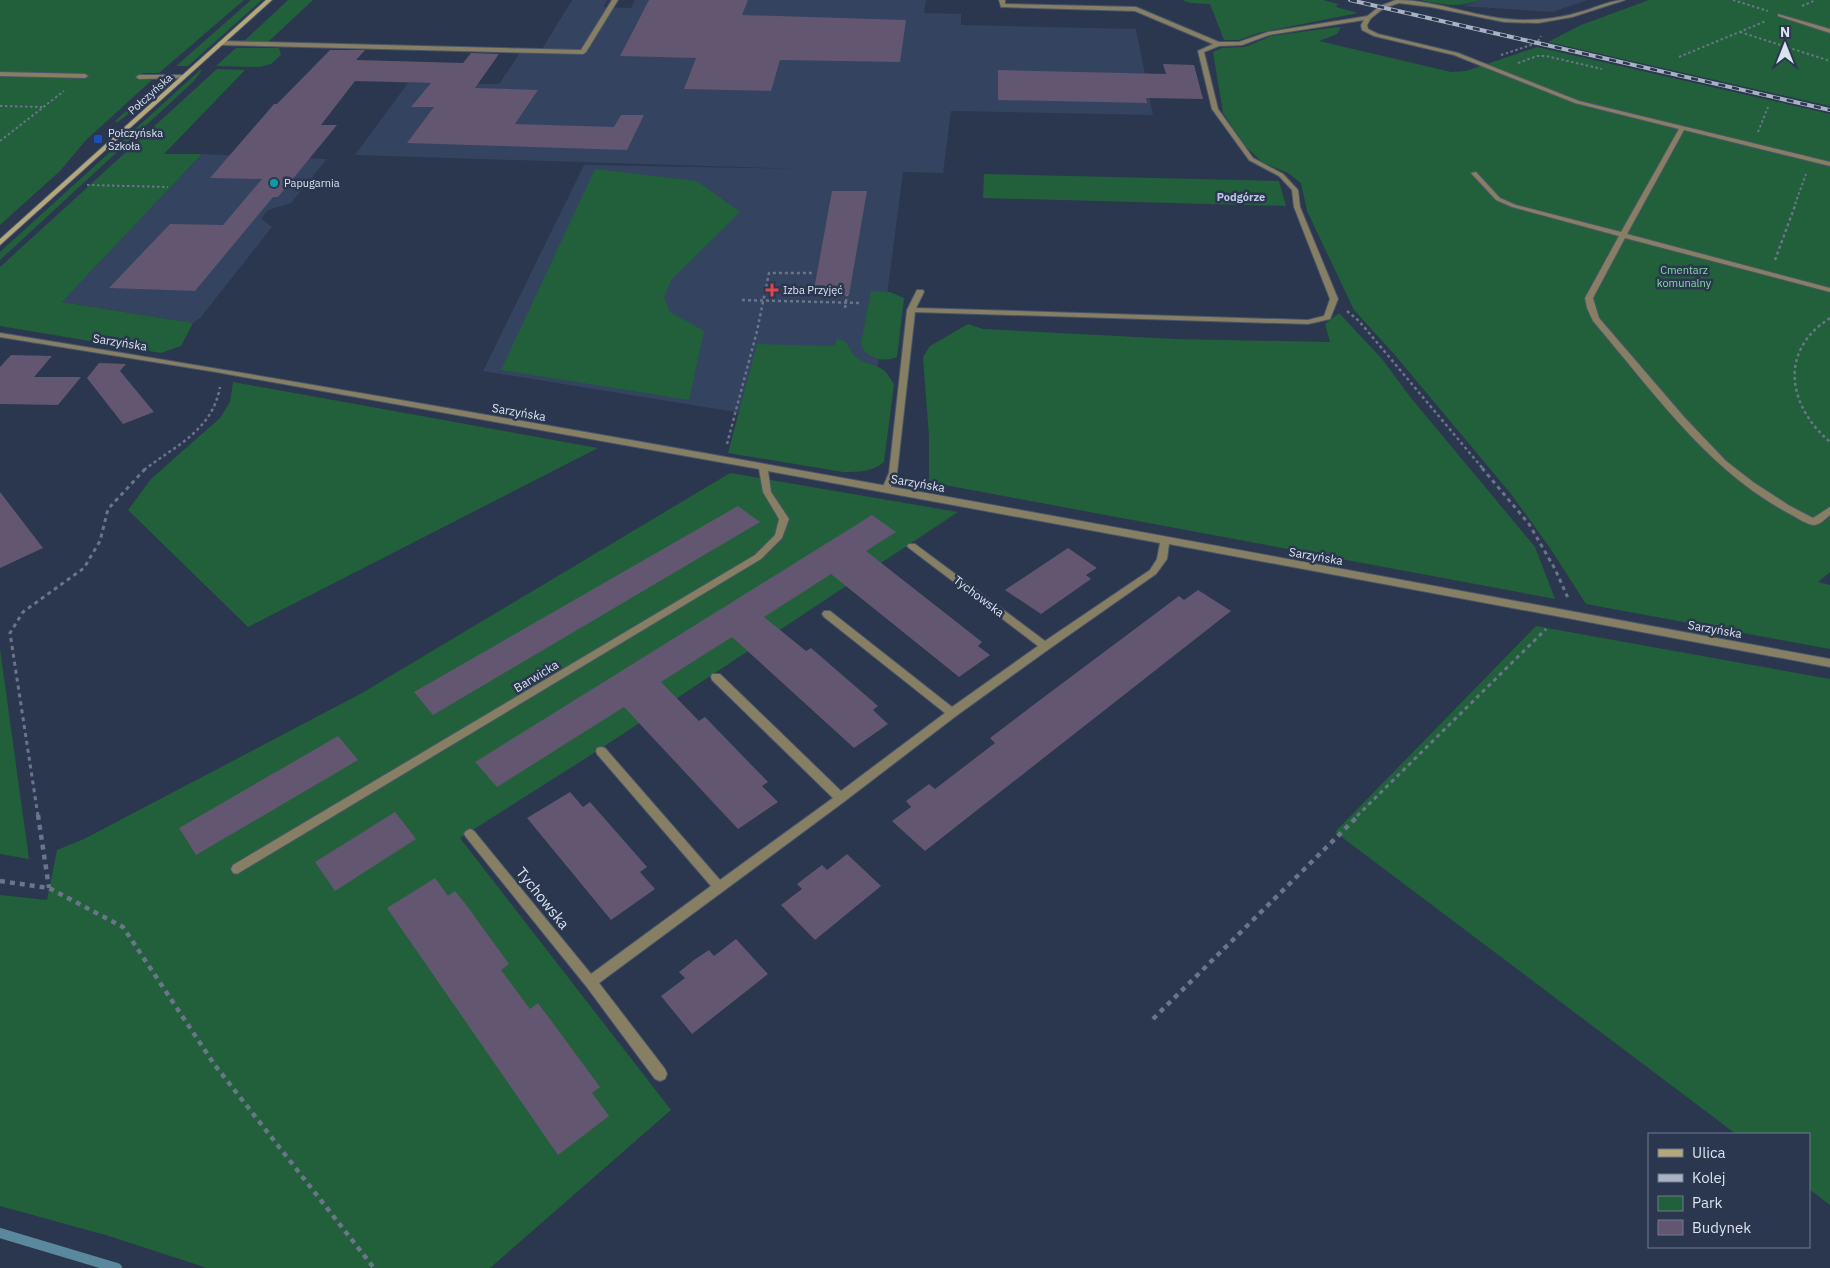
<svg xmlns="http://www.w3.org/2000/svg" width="1830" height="1268" font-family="'IBM Plex Sans',sans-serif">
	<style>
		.built { fill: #34435f }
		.green { fill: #21603b }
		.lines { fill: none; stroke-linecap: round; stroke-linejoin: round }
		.stream { stroke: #5a889c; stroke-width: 10 }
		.building { fill: #635670 }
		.lane-casing { stroke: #4a566b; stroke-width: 2 }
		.street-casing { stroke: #4a566b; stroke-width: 2 }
		.secondary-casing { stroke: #4a566b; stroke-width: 2 }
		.path-far3 { stroke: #6b7589; stroke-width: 2; stroke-dasharray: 2.5 2.5; stroke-linecap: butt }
		.path-far2 { stroke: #6b7589; stroke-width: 2.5; stroke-dasharray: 3 3; stroke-linecap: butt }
		.path-far1 { stroke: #6b7589; stroke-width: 3; stroke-dasharray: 4 4; stroke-linecap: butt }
		.path { stroke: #6b7589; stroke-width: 4.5; stroke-dasharray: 5 5; stroke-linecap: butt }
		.lane { fill: #877f64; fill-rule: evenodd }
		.street { fill: #877f64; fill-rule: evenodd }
		.secondary { fill: #b4a77b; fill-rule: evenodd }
		.rail-casing { stroke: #a9b2c3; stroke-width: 4 }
		.rail { stroke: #2b374e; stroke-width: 2.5; stroke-dasharray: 7; stroke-linecap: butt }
		.transit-dot { fill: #1a4fb4; stroke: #2b374e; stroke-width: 2 }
		.culture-dot { fill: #0f9aa8; stroke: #2b374e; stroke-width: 2 }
		.health-dot { fill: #e0444e; stroke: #2b374e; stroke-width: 2 }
		.labels { text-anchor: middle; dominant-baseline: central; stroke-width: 5; stroke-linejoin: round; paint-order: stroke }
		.far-street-label { font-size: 11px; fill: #dae2f0; stroke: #2b374e }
		.far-poi-label { font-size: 11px; fill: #dae2f0; stroke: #2b374e; text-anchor: start }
		.far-neighbourhood-label { font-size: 11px; font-weight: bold; fill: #b8c7e3; stroke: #2b374e }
		.far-park-label { font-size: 11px; fill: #81dba0; stroke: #2b374e }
		.street-label { font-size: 12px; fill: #dae2f0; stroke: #2b374e }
		.near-street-label { font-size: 15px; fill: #dae2f0; stroke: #2b374e }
	</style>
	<rect width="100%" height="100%" fill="#2b374e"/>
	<g class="built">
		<polygon points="572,0 607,0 603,7 631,8 635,0 926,0 924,13 961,14 961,25 1136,29 1153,115 951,111 943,173 903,172 869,434 483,371 584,165 800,169 355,155 408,83 499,84 520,53 539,54"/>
		<polygon points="1480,0 1588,0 1553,12 1463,6"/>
		<polygon points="202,154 327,159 291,203 268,210 265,214 261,219 272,227 201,317 193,323 62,302"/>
	</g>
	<g class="green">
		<polygon points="0,0 244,0 159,73 143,73 137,79 152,80 86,140 60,171 0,225"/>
		<polygon points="251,0 262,0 188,66 176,66"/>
		<polygon points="288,0 313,0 268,42 244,41"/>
		<polygon points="1182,0 1323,0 1338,4 1336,7 1358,13 1258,33 1239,40 1224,40 1210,4 1191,3"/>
		<path d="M 1420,0 L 1480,0 C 1456,8 1445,5 1420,0 Z"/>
		<polygon points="1649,0 1830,0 1830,106 1548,42 1581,25"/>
		<polygon points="1338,27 1341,27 1337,34 1319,41 1451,72 1466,71 1537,47 1830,114 1830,572 1818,582 1830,585 1830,649 1586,604 1550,548 1511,494 1394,354 1354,310 1307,211 1301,183 1288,173 1262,162 1245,146 1223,113 1213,52 1222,48 1245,47 1271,36"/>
		<polygon points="236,48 279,48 281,55 271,64 260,67 216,66"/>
		<polygon points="217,69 245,70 164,154 202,154 62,302 193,323 181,346 161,353 0,326 0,267"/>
		<polygon points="200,70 202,70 193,82 0,260 0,252"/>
		<polygon points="160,80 168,82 118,122 114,122"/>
		<polygon points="595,169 697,181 740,212 671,280 664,297 670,312 704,331 689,400 501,370"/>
		<polygon points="984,174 1279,181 1286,206 983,198"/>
		<path d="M 871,291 L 890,292 L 904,298 L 897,357 C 885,363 863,358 861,343 Z"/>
		<polygon points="1339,313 1382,359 1411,398 1535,547 1555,599 929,482 929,437 923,357 930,346 968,324 983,329 1175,339 1330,342 1325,324"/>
		<path d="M 837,339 C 850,340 847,349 856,357 C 864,364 876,364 885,371 C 888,374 891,380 894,384 L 884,462 C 873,472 857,472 843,472 L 728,453 L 757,344 L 835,346 Z"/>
		<polygon points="233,382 598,448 248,627 128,510 151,479 220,418 230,402"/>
		<polygon points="730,473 958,512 594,753 460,838 671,1110 490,1268 207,1268 109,1236 0,1206 0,895 47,900 57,850 84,839 362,693"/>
		<polygon points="1536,626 1830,679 1830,1205 1809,1189 1809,1134 1736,1134 1335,832"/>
		<polygon points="0,649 29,859 0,854"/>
	</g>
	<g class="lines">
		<polyline class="stream" points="0,1233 117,1268"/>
	</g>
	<g class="building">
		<polygon points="649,0 748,0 742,15 906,20 900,62 780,60 771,91 684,89 696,58 620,56"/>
		<polygon points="330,50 365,50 356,60 463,63 471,53 499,54 475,88 538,90 515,124 614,127 621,115 644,115 627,150 407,143 434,107 411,107 431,83 355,81 321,125 337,125 278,197 273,197 195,291 109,288 170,224 223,225 262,179 210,178 274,104 277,104"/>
		<polygon points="1163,64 1194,65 1203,99 1146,98 1147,103 998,100 998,70 1166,74"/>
		<polygon points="832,191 867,191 849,295 813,295"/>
		<polygon points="11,355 52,356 34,377 81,377 58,405 0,404 0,367"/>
		<polygon points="99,363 126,364 120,371 154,412 123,424 87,378"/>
		<polygon points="0,492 43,548 0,568"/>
		<polygon points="738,506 760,522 433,715 414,692"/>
		<polygon points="872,515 896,532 866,551 982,642 978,646 990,655 959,677 831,574 764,617 806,651 811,648 878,706 873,710 888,724 854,748 732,637 661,682 699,721 705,717 768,782 762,786 778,802 738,829 624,707 497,787 475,762"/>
		<polygon points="1068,548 1097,568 1086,575 1091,579 1041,614 1005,590"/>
		<polygon points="1198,590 1231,611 925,851 892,821 911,807 906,801 929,784 935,789 995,743 990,738 1036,703 1179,596 1184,600"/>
		<polygon points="338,736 358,760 196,855 179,828"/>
		<polygon points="570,792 583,807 590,802 647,867 640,872 655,889 611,920 527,818"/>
		<polygon points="395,812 416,839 335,891 315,862"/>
		<polygon points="847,854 881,886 815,940 781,905 802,889 797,884 810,874 822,865 827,870"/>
		<polygon points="435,878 448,896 455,891 464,902 509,964 501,970 515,989 530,1009 538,1003 600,1087 592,1093 609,1116 558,1155 387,908"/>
		<polygon points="736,939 768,974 692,1034 661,996 685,978 679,972 694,960 709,950 714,956"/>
	</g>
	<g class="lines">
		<defs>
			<g id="lane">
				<path d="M 1003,4 L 1136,7 L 1219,42 L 1239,42 L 1268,32 L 1368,16 L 1371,18 L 1367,25 L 1368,29 L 1378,34 L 1458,53 L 1579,101 L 1830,162 L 1830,166 L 1684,130 L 1627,234 L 1830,288 L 1830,292 L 1625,238 L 1593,298 L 1599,318 L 1685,418 L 1726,461 L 1753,482 L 1790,506 L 1813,518 L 1830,507 L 1830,515 C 1826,518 1820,525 1814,525 C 1807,525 1796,517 1790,514 C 1708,471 1652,390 1593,321 L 1587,308 L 1585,298 L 1619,236 L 1512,207 L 1496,200 L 1471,173 L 1476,172 L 1500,198 L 1516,205 L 1621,232 L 1679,129 L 1575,103 L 1454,55 L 1374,36 L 1362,30 L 1361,25 L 1364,20 L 1269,35 L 1242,45 L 1219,46 L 1204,52 L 1218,109 L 1253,158 L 1283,174 L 1298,190 L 1300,207 L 1338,299 L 1330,319 L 1308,324 L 915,312 L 897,473 L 889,491 L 883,491 L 882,489 L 889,473 L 907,310 L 917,290 L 923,290 L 924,292 L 916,308 L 1308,320 L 1324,316 L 1330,299 L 1294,207 L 1292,190 L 1279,176 L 1249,160 L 1212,109 L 1198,51 L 1213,44 L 1135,11 L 1001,7 Z"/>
				<polygon points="1778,14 1830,29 1830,33 1778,16"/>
				<polygon points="0,72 85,74 88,76 85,78 0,76"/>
				<polygon points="183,75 185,76 185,78 139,79 136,77 139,75"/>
			</g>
			<g id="street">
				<polygon points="612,0 618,0 586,52 583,54 221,45 218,43 221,41 581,50"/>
				<polygon points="999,0 1005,0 1005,7 1001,7"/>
				<path d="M 1396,0 C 1439,0 1480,20 1524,20 C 1545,20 1565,17 1584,11 C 1597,7 1611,0 1625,0 L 1572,17 L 1538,23 L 1504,22 L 1431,7 L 1399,3 L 1384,8 L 1370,19 L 1365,18 L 1380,6 Z"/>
				<path d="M 0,333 C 612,432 1221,547 1830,659 L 1830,667 L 1169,544 L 1167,559 L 1156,574 L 1049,649 L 956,716 L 845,801 L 599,983 L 665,1069 L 667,1074 L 665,1079 L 660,1081 L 655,1079 L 586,986 L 466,837 L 464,834 L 466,831 L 470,829 L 474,831 L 591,974 L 711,886 L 597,754 L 596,751 L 597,748 L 601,747 L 605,748 L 720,880 L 833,798 L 712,680 L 711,677 L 712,674 L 720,674 L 841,791 L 945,713 L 824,617 L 822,614 L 824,611 L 830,611 L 952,707 L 1038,646 L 909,548 L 907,546 L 909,544 L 915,544 L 1045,641 L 1150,570 L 1157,559 L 1160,543 L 768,471 L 771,492 L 789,519 L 782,538 L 761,559 L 237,874 L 233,873 L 231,869 L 233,865 L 755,555 L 775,535 L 779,519 L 763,492 L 759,469 L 216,372 L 0,337 Z"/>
			</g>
			<polygon id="secondary" points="266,0 272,0 0,245 0,239"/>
		</defs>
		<use href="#lane" class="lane-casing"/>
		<use href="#street" class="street-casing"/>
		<use href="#secondary" class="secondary-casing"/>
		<g class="path-far3">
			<polyline points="1733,0 1768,11"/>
			<polyline points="1802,6 1816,0"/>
			<polyline points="1740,32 1830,61"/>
			<polyline points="1501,55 1537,43 1541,36"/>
			<polyline points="1679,57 1766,21"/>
			<polyline points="1518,63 1537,56 1546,56 1602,69"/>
			<polyline points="0,106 42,107"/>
			<polyline points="1758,132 1768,107"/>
			<polyline points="0,141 64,91"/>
			<polyline points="87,185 168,187"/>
			<polyline points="1795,204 1806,174"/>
		</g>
		<g class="path-far2">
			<polyline points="1775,260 1796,203"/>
			<polyline points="742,300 860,303"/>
			<polyline points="845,308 847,295"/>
			<polyline points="1347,311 1359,321 1484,470"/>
			<path d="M 1830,318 C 1778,351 1788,406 1830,442"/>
			<polyline points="727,444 757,331 769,273 813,273"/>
			<path d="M 144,470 C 176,445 212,431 220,387"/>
		</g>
		<g class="path-far1">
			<polyline points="1482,468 1529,524 1555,569 1568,598"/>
			<polyline points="38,816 10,633 23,612 84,568 100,541 108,509 146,468"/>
			<polyline points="1357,816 1546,629"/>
		</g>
		<g class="path">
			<polyline points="38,815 49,888"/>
			<polyline points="0,881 49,888 123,927 214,1064 374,1268"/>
			<polyline points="1153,1019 1359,815"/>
		</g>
		<use href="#lane" class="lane"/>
		<use href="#street" class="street"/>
		<use href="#secondary" class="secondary"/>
		<defs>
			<polyline id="rail" points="1350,0 1830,110"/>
		</defs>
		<use href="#rail" class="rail-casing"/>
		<use href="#rail" class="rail"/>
	</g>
	<rect class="transit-dot" x="93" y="134" width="10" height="10" rx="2.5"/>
	<circle class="culture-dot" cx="274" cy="183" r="5"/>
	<path class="health-dot" d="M769.5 282.5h5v5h5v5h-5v5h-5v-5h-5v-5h5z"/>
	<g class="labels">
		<g class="far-street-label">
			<text transform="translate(150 94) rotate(-42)">Połczyńska</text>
		</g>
		<g class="far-poi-label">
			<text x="108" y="133">Połczyńska<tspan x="108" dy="13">Szkoła</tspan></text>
			<text x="284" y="183">Papugarnia</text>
			<text x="783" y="290">Izba Przyjęć</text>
		</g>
		<g class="far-neighbourhood-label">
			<text x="1241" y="197">Podgórze</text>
		</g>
		<g class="far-park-label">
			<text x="1684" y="270">Cmentarz<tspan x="1684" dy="13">komunalny</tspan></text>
		</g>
		<g class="street-label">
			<text transform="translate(120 342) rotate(9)">Sarzyńska</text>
			<text transform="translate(519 412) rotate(10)">Sarzyńska</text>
			<text transform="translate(918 483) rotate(10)">Sarzyńska</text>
			<text transform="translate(1316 556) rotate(10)">Sarzyńska</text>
			<text transform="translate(979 596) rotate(37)">Tychowska</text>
			<text transform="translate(1715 629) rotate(10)">Sarzyńska</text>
			<text transform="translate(536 676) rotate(-31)">Barwicka</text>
		</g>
		<g class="near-street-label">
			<text transform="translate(543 898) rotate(51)">Tychowska</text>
		</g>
	</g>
	<rect x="1648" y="1133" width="162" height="115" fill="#2b374e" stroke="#717b8f"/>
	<rect x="1658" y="1149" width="25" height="8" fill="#b4a77b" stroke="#717b8f"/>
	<text x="1692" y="1158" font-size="15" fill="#dae2f0">Ulica</text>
	<rect x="1658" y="1174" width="25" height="8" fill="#a9b2c3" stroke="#717b8f"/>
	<text x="1692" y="1183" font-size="15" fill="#dae2f0">Kolej</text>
	<rect x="1658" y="1196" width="25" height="15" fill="#21603b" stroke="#717b8f"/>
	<text x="1692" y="1208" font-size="15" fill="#dae2f0">Park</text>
	<rect x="1658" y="1220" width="25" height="15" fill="#635670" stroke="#717b8f"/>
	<text x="1692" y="1233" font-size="15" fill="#dae2f0">Budynek</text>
	<g transform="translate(1785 45)" stroke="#2b374e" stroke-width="4" paint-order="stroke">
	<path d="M0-4L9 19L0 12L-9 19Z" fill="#dae2f0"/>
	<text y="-8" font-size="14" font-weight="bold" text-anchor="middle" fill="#dae2f0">N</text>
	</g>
</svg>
